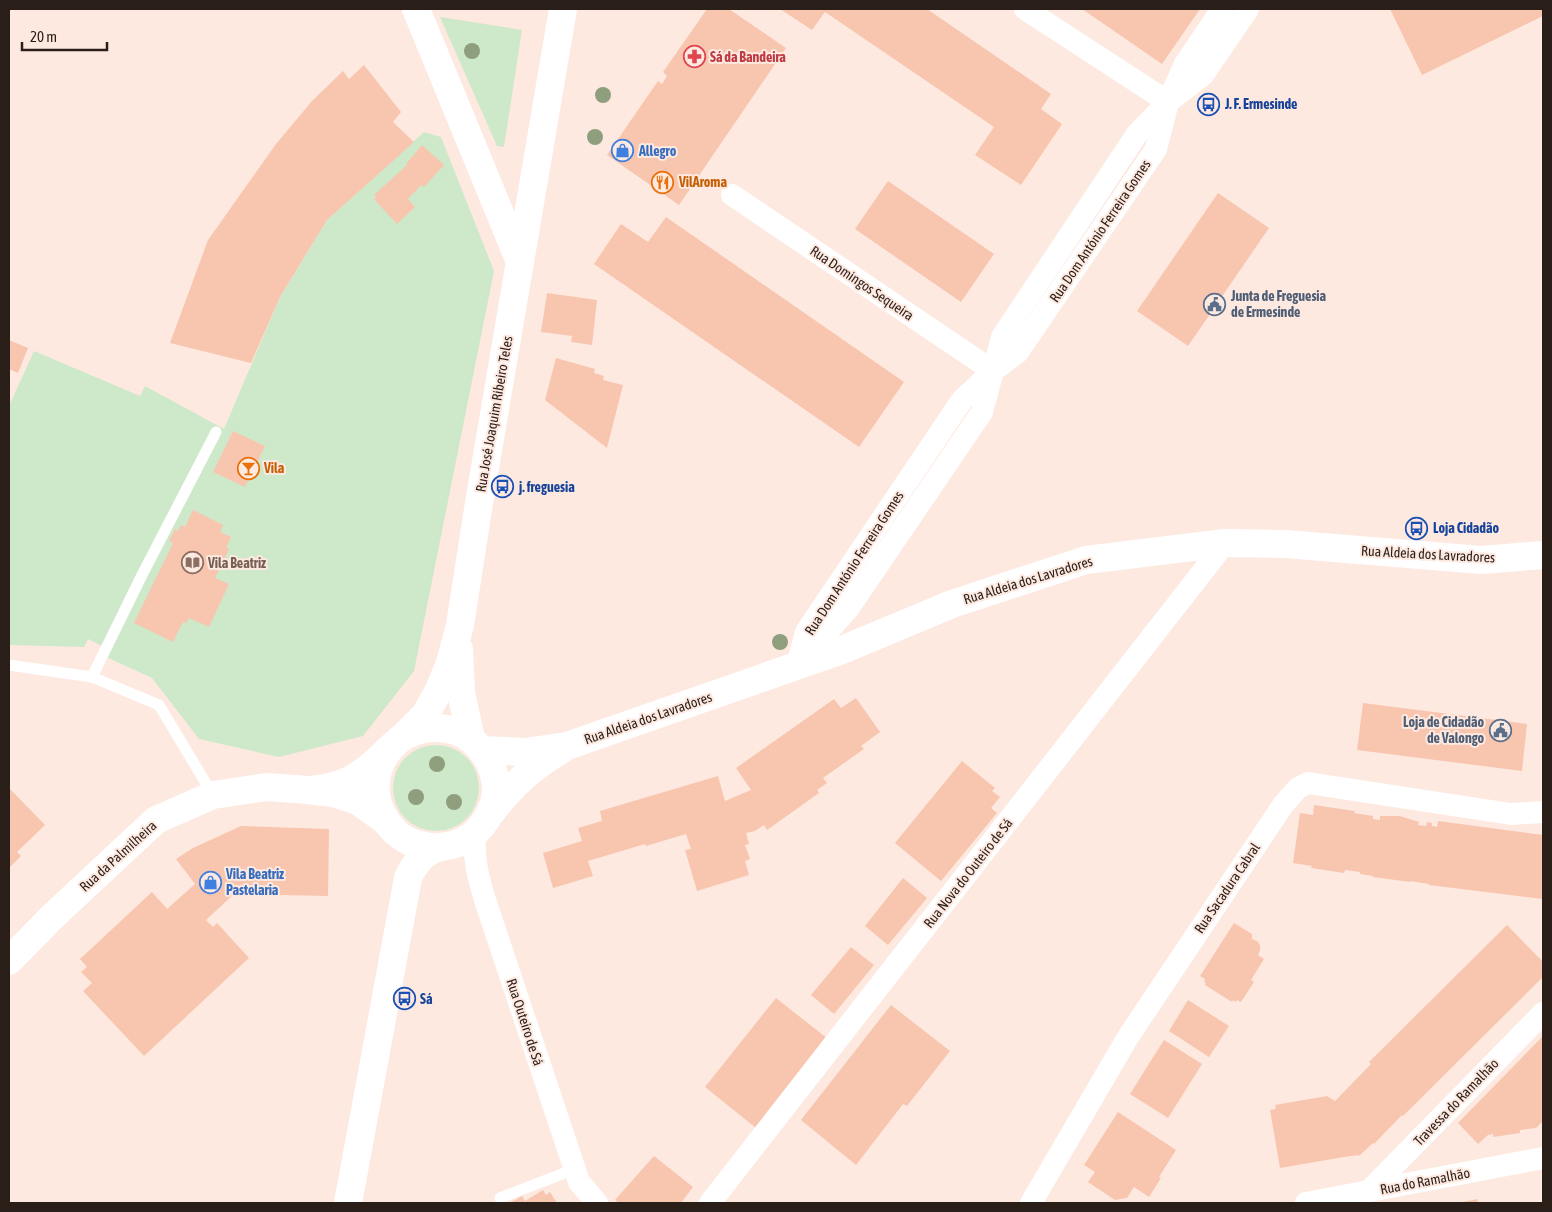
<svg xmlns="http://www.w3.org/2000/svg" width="1552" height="1212" font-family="'Asap Condensed',sans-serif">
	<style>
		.green { fill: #cee8ca }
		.building { fill: #f8c6af }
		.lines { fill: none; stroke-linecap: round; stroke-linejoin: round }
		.service { stroke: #fff; stroke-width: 11 }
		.minor { stroke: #fff; stroke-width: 22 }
		.tertiary { stroke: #fff; stroke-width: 28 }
		.secondary { stroke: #fff; stroke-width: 28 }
		.tree { fill: #8f9f7e }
		.labels { text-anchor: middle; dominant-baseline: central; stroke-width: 4; stroke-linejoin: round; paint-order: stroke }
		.health-label { font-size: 14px; font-weight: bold; fill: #be3a42; stroke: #fde9e0; text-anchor: start }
		.transit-label { font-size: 14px; font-weight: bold; fill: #164399; stroke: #fde9e0; text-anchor: start }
		.shop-label { font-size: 14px; font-weight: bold; fill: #366cbe; stroke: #fde9e0; text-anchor: start }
		.food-label { font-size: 14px; font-weight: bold; fill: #c56008; stroke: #fde9e0; text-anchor: start }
		.street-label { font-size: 14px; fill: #2a1e19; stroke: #fde9e0 }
		.service-label { font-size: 14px; font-weight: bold; fill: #4e5e75; stroke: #fde9e0; text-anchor: start }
		.education-label { font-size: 14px; font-weight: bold; fill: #785e54; stroke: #fde9e0; text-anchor: start }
	</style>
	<rect width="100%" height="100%" fill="#fde9e0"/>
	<g class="green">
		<polygon points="440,17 522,30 504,147 497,146"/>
		<polygon points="424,132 441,137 494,271 414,671 363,736 279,757 199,739 152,678 104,656 108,649 88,639 84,647 9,645 9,406 34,351 140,396 145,386 224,429 280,297 327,220"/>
		<circle cx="436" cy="788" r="43"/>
	</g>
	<g class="building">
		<polygon points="707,9 729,9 786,48 679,205 607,155 658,81 662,84 667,76 663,72"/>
		<polygon points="780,9 927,9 1051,94 1041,109 1062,124 1021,185 975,155 994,127 825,12 812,30"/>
		<polygon points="1082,9 1200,9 1162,64"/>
		<polygon points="1390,9 1543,9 1543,16 1422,75"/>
		<polygon points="364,65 401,112 393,122 414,142 327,220 280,297 251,363 170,343 208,240 276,144 312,101 343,71 349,79"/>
		<polygon points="422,145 444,165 424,187 421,185 408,199 415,207 397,224 374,199 376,198 374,195 407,165 406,164"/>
		<polygon points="888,181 994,254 961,302 855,229"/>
		<polygon points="1218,193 1269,228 1188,346 1137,311"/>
		<polygon points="666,217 904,382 859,447 594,264 621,224 648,242"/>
		<polygon points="547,293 597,300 592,345 571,342 572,336 541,332"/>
		<polygon points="9,340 28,348 18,373 9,369"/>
		<polygon points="556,358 595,369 594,373 604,376 603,380 623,385 607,448 545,400"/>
		<polygon points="233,431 265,446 245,487 213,472"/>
		<polygon points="193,510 223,525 220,532 231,537 226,548 229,549 215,578 229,584 209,627 189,618 186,623 183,622 173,642 134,623 173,543 169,541 175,529 178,531 181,525 185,527"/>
		<polygon points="856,698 880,732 861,746 864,749 823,778 827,783 817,790 819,793 767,830 764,825 755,831 746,833 749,844 745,845 750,859 745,861 749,875 697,891 685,850 691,849 686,834 646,846 645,844 588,861 593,876 553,888 543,853 582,841 578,828 602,821 600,811 718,776 725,801 751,790 736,768 834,699 841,708"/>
		<polygon points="1363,703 1527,724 1522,771 1357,750"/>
		<polygon points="962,761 995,788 992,791 1000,797 991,808 997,813 941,881 895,843"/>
		<polygon points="9,788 45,825 17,852 21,856 9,868"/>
		<polygon points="1314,805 1355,811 1354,813 1373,816 1373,819 1380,820 1380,816 1400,816 1419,822 1418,825 1426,826 1427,822 1432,823 1432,826 1437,827 1438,821 1543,835 1543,899 1429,885 1429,884 1410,881 1410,882 1373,877 1373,876 1360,874 1360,872 1345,870 1344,873 1311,868 1312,866 1293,863 1300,813 1313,815"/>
		<polygon points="241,826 329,829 328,896 234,894 206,920 213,927 217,923 249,958 144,1056 83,991 92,983 81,972 87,967 80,959 152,892 167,909 195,884 176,859 193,848"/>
		<polygon points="903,878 927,898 888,945 865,926"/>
		<polygon points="1234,923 1252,934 1252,939 1257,941 1260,945 1260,950 1258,955 1264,959 1251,980 1254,982 1241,1002 1237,1000 1236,1002 1233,1000 1232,1002 1205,985 1206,983 1204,982 1205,979 1200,976"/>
		<polygon points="1507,925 1543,962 1543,977 1403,1116 1402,1115 1374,1144 1373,1143 1359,1156 1359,1155 1344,1157 1280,1168 1270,1110 1276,1109 1275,1105 1327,1096 1335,1101 1371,1064 1369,1062"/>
		<polygon points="851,947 874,965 834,1014 811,995"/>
		<polygon points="776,998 828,1039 756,1128 705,1087"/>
		<polygon points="1188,1000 1229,1026 1209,1057 1169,1031"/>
		<polygon points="891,1005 950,1051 907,1106 903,1104 856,1165 801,1120"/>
		<polygon points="1543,1036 1543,1121 1536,1128 1520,1130 1520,1133 1493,1137 1493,1134 1488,1135 1478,1144 1458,1123"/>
		<polygon points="1164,1040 1202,1064 1168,1118 1130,1094"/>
		<polygon points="1118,1112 1176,1150 1159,1177 1161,1178 1149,1197 1134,1187 1127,1198 1115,1200 1088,1182 1095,1172 1084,1165"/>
		<polygon points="654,1156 693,1187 681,1203 619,1203 615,1200"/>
		<polygon points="543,1190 546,1195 550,1192 557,1203 510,1203 522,1196 525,1201"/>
		<polygon points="1478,1199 1477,1203 1462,1203 1462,1202"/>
	</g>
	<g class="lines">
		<g class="service">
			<polyline points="9,665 92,677 159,705 213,795"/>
			<polyline points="92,677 142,575 216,432"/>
			<polyline points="500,1198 575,1169"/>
		</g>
		<g class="minor">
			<polyline points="1025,9 1168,102"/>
			<polyline points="732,195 993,371"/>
			<polyline points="799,658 806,632 962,400 993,371 1018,352 1156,149 1168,102 1185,64 1222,9"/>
			<polyline points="797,666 848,609 982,412 1002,337 1137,134 1168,102 1203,75 1248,9"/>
			<path d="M 475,833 C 473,857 478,877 485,900 L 579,1182 L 597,1203"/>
			<polyline points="1369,1191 1543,1013"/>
			<polyline points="710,1203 1225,543"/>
			<polyline points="1031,1203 1128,1037 1283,805 1298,788 1308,783 1511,814 1543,812"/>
			<polyline points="1306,1203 1543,1158"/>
		</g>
		<g class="tertiary">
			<path d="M 317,789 C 350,786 368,770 390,748"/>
			<polyline points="9,961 52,917 156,820 213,795 267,787 308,790 333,793 358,801 386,821"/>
		</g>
		<g class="secondary">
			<polyline points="416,9 520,262"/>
			<polyline points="459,649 461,693 471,739"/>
			<polyline points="405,735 425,715 438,692 450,663 460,625 479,503 563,9"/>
			<polyline points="482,750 524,752 567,746 842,650 952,604 1086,560 1225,543 1286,544 1481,560 1543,555"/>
			<path d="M 490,814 C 511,786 531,768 561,750"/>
			<path d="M 348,1203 L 408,878 C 414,864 424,852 439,847 C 445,846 452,846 458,843 C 476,837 491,818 495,798 C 499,778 490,758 476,744 C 465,733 449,727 434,728 C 377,730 355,799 399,835 C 410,844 424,846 438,848"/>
		</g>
	</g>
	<g class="tree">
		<circle cx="472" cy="51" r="8"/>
		<circle cx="603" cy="95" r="8"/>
		<circle cx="595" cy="137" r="8"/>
		<circle cx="780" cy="642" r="8"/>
		<circle cx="437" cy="764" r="8"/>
		<circle cx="416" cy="797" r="8"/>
		<circle cx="454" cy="802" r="8"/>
	</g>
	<defs>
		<symbol id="pharmacy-ring" viewBox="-11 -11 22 22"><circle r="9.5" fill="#fde9e0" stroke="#e0444e" stroke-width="1.5"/><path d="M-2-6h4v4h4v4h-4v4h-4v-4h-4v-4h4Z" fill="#e0444e"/></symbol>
		<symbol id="bus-ring" viewBox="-11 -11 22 22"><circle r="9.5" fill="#fde9e0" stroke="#1a4fb4" stroke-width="1.5"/><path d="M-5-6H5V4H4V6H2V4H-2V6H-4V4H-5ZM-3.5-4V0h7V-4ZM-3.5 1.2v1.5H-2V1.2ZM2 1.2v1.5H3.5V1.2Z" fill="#1a4fb4"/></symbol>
		<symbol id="shop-ring" viewBox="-11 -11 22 22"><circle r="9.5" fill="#fde9e0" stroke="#3f7fe0" stroke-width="1.5"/><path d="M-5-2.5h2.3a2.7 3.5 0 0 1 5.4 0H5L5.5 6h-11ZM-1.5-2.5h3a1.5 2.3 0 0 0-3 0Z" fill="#3f7fe0"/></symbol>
		<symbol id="restaurant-ring" viewBox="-11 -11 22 22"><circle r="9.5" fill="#fde9e0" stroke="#e8710a" stroke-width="1.5"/><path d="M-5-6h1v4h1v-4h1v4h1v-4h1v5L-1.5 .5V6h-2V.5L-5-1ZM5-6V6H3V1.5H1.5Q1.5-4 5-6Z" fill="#e8710a"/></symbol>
		<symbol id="civic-ring" viewBox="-11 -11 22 22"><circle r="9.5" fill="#fde9e0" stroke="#5c6f8a" stroke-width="1.5"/><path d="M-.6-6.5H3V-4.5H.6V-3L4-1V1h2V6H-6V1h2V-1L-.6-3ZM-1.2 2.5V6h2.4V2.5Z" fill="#5c6f8a"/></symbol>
		<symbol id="bar-ring" viewBox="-11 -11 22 22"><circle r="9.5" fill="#fde9e0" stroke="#e8710a" stroke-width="1.5"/><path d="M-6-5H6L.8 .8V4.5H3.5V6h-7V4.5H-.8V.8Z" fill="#e8710a"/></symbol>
		<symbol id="library-ring" viewBox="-11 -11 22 22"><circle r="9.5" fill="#fde9e0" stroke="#8d6e63" stroke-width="1.5"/><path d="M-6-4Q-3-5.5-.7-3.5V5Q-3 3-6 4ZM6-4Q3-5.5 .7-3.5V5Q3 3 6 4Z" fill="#8d6e63"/></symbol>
	</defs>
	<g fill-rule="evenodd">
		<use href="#pharmacy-ring" x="682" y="44" width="25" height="25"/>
		<use href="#bus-ring" x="1196" y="92" width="25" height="25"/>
		<use href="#shop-ring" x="610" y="138" width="25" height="25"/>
		<use href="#restaurant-ring" x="650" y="170" width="25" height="25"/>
		<use href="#civic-ring" x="1202" y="292" width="25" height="25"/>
		<use href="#bar-ring" x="236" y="456" width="25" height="25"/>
		<use href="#bus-ring" x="490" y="474" width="25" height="25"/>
		<use href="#bus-ring" x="1404" y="516" width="25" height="25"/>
		<use href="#library-ring" x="180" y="550" width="25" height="25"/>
		<use href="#civic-ring" x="1488" y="718" width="25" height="25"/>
		<use href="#shop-ring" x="198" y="870" width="25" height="25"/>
		<use href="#bus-ring" x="392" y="986" width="25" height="25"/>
	</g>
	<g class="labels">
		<g class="health-label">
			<text x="710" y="57">Sá da Bandeira</text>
		</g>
		<g class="transit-label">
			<text x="1225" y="104">J. F. Ermesinde</text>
			<text x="519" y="487">j. freguesia</text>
			<text x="1433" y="528">Loja Cidadão</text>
			<text x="420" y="999">Sá</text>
		</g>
		<g class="shop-label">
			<text x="639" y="151">Allegro</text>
			<text x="226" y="874">Vila Beatriz<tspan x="226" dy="16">Pastelaria</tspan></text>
		</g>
		<g class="food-label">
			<text x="679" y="182">VilAroma</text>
			<text x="264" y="468">Vila</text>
		</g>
		<g class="street-label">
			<text transform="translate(1100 231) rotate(-56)">Rua Dom António Ferreira Gomes</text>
			<text transform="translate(862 283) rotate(34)">Rua Domingos Sequeira</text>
			<text transform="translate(494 414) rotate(-80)">Rua José Joaquim Ribeiro Teles</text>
			<text transform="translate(1428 554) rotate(3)">Rua Aldeia dos Lavradores</text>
			<text transform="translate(854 563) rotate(-57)">Rua Dom António Ferreira Gomes</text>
			<text transform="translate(1028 580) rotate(-17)">Rua Aldeia dos Lavradores</text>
			<text transform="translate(648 718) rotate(-19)">Rua Aldeia dos Lavradores</text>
			<text transform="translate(118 856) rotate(-42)">Rua da Palmilheira</text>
			<text transform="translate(968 873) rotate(-52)">Rua Nova do Outeiro de Sá</text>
			<text transform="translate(1227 888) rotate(-56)">Rua Sacadura Cabral</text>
			<text transform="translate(525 1022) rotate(72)">Rua Outeiro de Sá</text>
			<text transform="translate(1456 1102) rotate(-46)">Travessa do Ramalhão</text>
			<text transform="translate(1425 1181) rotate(-11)">Rua do Ramalhão</text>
		</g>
		<g class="service-label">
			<text x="1231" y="296">Junta de Freguesia<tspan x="1231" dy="16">de Ermesinde</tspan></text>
			<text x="1484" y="722" text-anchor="end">Loja de Cidadão<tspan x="1484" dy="16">de Valongo</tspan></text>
		</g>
		<g class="education-label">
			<text x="208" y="563">Vila Beatriz</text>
		</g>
	</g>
	<rect width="1552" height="1212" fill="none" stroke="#2a1e19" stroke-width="20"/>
	<path d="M22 42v8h85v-8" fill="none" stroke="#2a1e19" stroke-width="2.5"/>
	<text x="30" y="42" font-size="15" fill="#2a1e19" stroke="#fde9e0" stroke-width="4" paint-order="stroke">20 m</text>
</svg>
